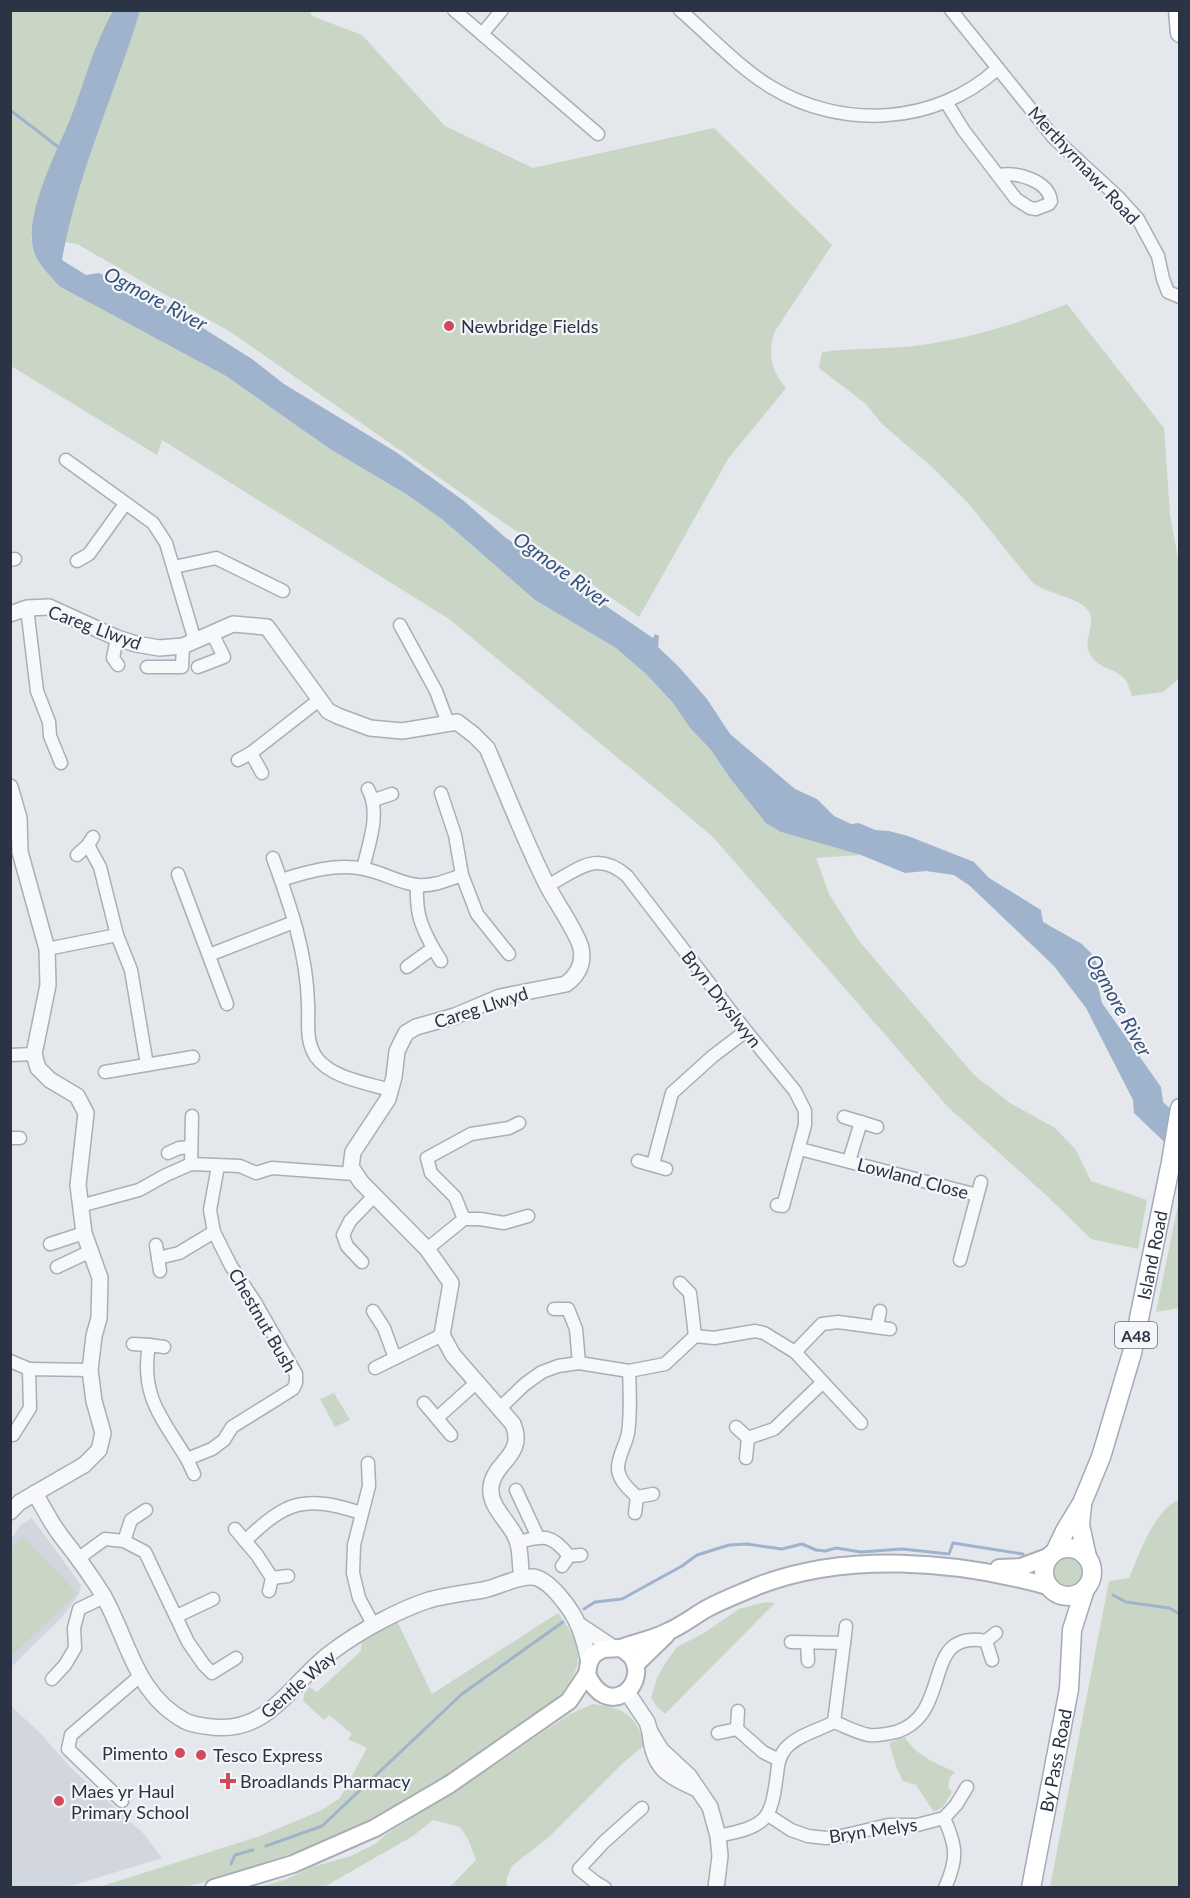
<svg xmlns="http://www.w3.org/2000/svg" width="1190" height="1898" font-family="Lato,sans-serif">
	<style>
		.built { fill: #d2d6de }
		.green { fill: #c9d6c5 }
		.water { fill: #9fb4cc }
		.lines { fill: none; stroke-linecap: round; stroke-linejoin: round }
		.stream { stroke: #9fb4cc; stroke-width: 3 }
		.minor-casing { stroke: #a9aeb7; stroke-width: 15 }
		.tertiary-casing { stroke: #a9aeb7; stroke-width: 18 }
		.secondary-casing { stroke: #a9aeb7; stroke-width: 20 }
		.primary-casing { stroke: #a3abb8; stroke-width: 21 }
		.minor { stroke: #f7f8fa; stroke-width: 12 }
		.tertiary { stroke: #f7f8fa; stroke-width: 15 }
		.secondary { stroke: #fff; stroke-width: 16 }
		.primary { stroke: #fff; stroke-width: 18 }
		.poi-dot { fill: #d1495b; stroke: #f4f6f9; stroke-width: 2 }
		.labels { text-anchor: middle; dominant-baseline: central; stroke-width: 4.5; stroke-linejoin: round; paint-order: stroke }
		.shield { fill: #f4f6f9; stroke: #676e7b; stroke-width: 1.5 }
		.shield-label { font-size: 16px; font-weight: bold; fill: #2b3445 }
		.street-label { font-size: 18px; fill: #2b3445; stroke: #f4f6f9 }
		.poi-label { font-size: 18px; fill: #2b3445; stroke: #f4f6f9; text-anchor: start }
		.water-label { font-size: 20px; font-style: italic; fill: #34527a; stroke: #f4f6f9 }
	</style>
	<rect width="100%" height="100%" fill="#e4e7ec"/>
	<g class="built">
		<polygon points="32,1518 81,1585 79,1594 62,1617 11,1667 11,1539 21,1525"/>
		<polygon points="11,1706 40,1733 71,1768 143,1833 162,1858 67,1887 11,1887"/>
	</g>
	<g class="green">
		<path d="M 10,11 L 310,11 L 312,16 L 362,35 L 445,126 L 533,168 L 714,128 L 832,245 L 775,331 C 767,353 771,371 786,388 L 728,459 L 639,617 L 232,333 L 77,244 L 31,236 L 33,249 L 146,331 L 226,376 L 330,449 L 406,494 L 443,520 L 535,600 L 616,648 L 647,675 L 673,703 L 690,728 L 711,750 L 730,778 L 781,832 L 861,855 L 816,858 L 829,894 L 859,941 L 974,1075 L 1010,1103 L 1055,1128 L 1076,1150 L 1091,1181 L 1147,1200 L 1138,1249 L 1091,1239 L 1046,1195 L 948,1107 L 713,837 L 674,804 L 449,619 L 162,440 L 157,455 L 11,366 Z"/>
		<path d="M 1067,304 L 1164,428 L 1170,515 L 1179,564 L 1180,678 L 1163,692 L 1132,696 C 1130,691 1128,683 1125,679 C 1114,667 1096,669 1089,652 C 1083,637 1099,621 1086,608 C 1076,597 1047,594 1032,582 L 968,503 L 932,467 L 882,424 L 866,404 L 819,368 L 822,352 C 852,348 884,349 914,346 C 968,339 1017,324 1067,304 Z"/>
		<polygon points="1179,1200 1179,1308 1156,1312"/>
		<polygon points="334,1393 350,1420 335,1427 320,1399"/>
		<path d="M 1179,1500 L 1179,1887 L 1050,1887 L 1109,1581 L 1129,1578 C 1139,1555 1155,1508 1179,1500 Z"/>
		<polygon points="23,1536 77,1593 11,1657 11,1548"/>
		<circle cx="1067" cy="1571" r="17"/>
		<polygon points="765,1602 775,1603 665,1714 657,1707 651,1698 657,1678 666,1662 677,1647 704,1633 739,1609"/>
		<path d="M 558,1613 C 588,1653 583,1666 554,1704 L 408,1803 L 339,1837 L 224,1877 L 194,1885 L 178,1888 L 96,1888 L 260,1836 L 322,1810 L 340,1798 L 367,1748 L 348,1739 L 352,1734 L 329,1715 L 324,1720 L 303,1701 L 304,1694 L 309,1687 L 317,1692 L 361,1651 L 362,1640 L 397,1621 L 432,1694 Z"/>
		<path d="M 593,1704 C 625,1708 636,1715 645,1745 L 622,1764 L 549,1837 L 512,1866 L 506,1880 L 507,1887 L 450,1887 L 476,1860 L 468,1839 L 460,1827 L 433,1820 L 413,1836 L 324,1887 L 256,1888 L 287,1879 L 312,1867 L 351,1856 L 375,1844 L 388,1833 L 453,1793 L 570,1714 Z"/>
		<path d="M 905,1737 C 916,1756 936,1763 955,1772 L 950,1777 L 948,1787 L 952,1792 L 943,1807 L 934,1812 L 916,1785 L 903,1781 L 897,1769 L 889,1743 Z"/>
	</g>
	<path class="water" d="M 113,11 L 140,11 C 114,96 78,171 62,260 L 86,275 L 99,273 L 141,292 L 184,316 L 252,359 L 284,384 L 396,452 L 464,501 L 506,538 L 653,638 L 655,634 L 659,636 L 658,647 L 679,667 L 707,699 L 730,734 L 795,789 L 817,799 L 834,816 L 851,824 L 859,823 L 875,830 L 889,831 L 908,836 L 974,862 L 989,878 L 1041,910 L 1043,922 L 1082,944 L 1094,956 L 1102,980 L 1097,982 L 1102,1003 L 1161,1087 L 1163,1102 L 1179,1117 L 1179,1156 L 1134,1113 L 1133,1100 L 1086,1008 L 1054,966 L 970,886 L 954,875 L 926,871 L 905,873 L 861,855 L 781,832 L 766,823 L 730,778 L 711,750 L 690,728 L 673,703 L 647,675 L 616,648 L 535,600 L 443,520 L 406,494 L 330,449 L 226,376 L 59,286 C 50,275 36,263 33,248 C 25,211 57,152 71,117 C 85,81 94,44 113,11 Z"/>
	<g class="lines">
		<g class="stream">
			<polyline points="10,110 61,149"/>
			<polyline points="1113,1595 1126,1602 1169,1608 1180,1614"/>
			<polyline points="584,1609 595,1602 622,1599 682,1566 697,1555 729,1545 747,1544 782,1549 802,1544 816,1550 825,1551 836,1548 861,1552 902,1549 949,1554 953,1543 1023,1554"/>
			<polyline points="266,1846 322,1826 462,1694 563,1622"/>
			<polyline points="231,1864 235,1855 253,1850"/>
		</g>
		<defs>
			<g id="minor">
				<polyline points="454,10 598,134"/>
				<path d="M 680,10 C 710,36 738,67 771,87 C 841,130 936,125 997,69"/>
				<polyline points="951,10 1054,138 1119,198 1138,219 1158,256 1163,279 1168,292 1180,297"/>
				<polyline points="482,34 502,10"/>
				<path d="M 946,102 L 964,131 L 1016,199 L 1030,208 L 1036,209 L 1049,204 L 1051,201 C 1048,180 1017,172 999,175"/>
				<polyline points="66,460 153,523 166,543 195,641"/>
				<polyline points="10,560 15,559"/>
				<polyline points="77,561 89,554 125,504"/>
				<polyline points="174,567 216,558 283,591"/>
				<polyline points="27,608 37,691 49,722 50,736 61,763"/>
				<polyline points="400,625 436,691 448,723"/>
				<polyline points="117,638 113,658 118,665"/>
				<polyline points="147,667 182,667 183,646"/>
				<polyline points="198,667 224,657 213,635"/>
				<polyline points="251,753 262,773"/>
				<polyline points="238,760 251,753 319,700"/>
				<polyline points="441,793 455,835 462,875 477,914 509,954"/>
				<polyline points="374,800 392,794"/>
				<polyline points="88,845 100,867 117,935 131,970 147,1065"/>
				<polyline points="77,855 88,845 93,837"/>
				<path d="M 273,858 C 290,905 307,953 308,1004 C 309,1023 305,1040 316,1057 C 331,1078 367,1083 390,1090"/>
				<path d="M 363,868 C 369,843 381,813 368,789"/>
				<polyline points="178,874 227,1004"/>
				<path d="M 281,880 C 307,872 336,863 364,869 C 382,872 399,883 417,885 C 432,887 448,880 462,875"/>
				<path d="M 547,886 C 578,870 596,849 627,876 L 746,1031 L 795,1091 L 805,1111 L 805,1125 L 783,1206 L 777,1205"/>
				<polyline points="433,948 441,961"/>
				<polyline points="47,949 117,935"/>
				<polyline points="209,955 294,922"/>
				<path d="M 407,967 L 433,948 C 420,924 416,913 417,885"/>
				<polyline points="10,1055 34,1054"/>
				<polyline points="105,1072 193,1057"/>
				<polyline points="844,1117 877,1127"/>
				<polyline points="10,1138 20,1138"/>
				<polyline points="800,1149 977,1195"/>
				<polyline points="168,1153 179,1148 191,1147"/>
				<polyline points="638,1161 666,1169"/>
				<polyline points="849,1161 861,1122"/>
				<polyline points="191,1164 192,1116"/>
				<polyline points="653,1164 672,1093 713,1056 746,1031"/>
				<polyline points="80,1206 139,1190 166,1175 191,1164 240,1166 256,1173 272,1168 354,1174"/>
				<polyline points="464,1219 455,1197 431,1173 427,1158 471,1134 509,1128 519,1123"/>
				<polyline points="50,1244 84,1233"/>
				<polyline points="156,1245 158,1258"/>
				<polyline points="427,1249 464,1219 480,1219 504,1223 528,1216"/>
				<polyline points="960,1260 981,1182"/>
				<polyline points="362,1262 347,1246 343,1235 350,1221 374,1196"/>
				<polyline points="57,1267 91,1251"/>
				<polyline points="160,1271 158,1258 179,1253 214,1232"/>
				<polyline points="680,1283 690,1293 695,1336"/>
				<polyline points="554,1309 568,1309 576,1329 579,1363"/>
				<polyline points="373,1311 384,1328 395,1358"/>
				<polyline points="877,1326 880,1311"/>
				<polyline points="133,1344 149,1345"/>
				<path d="M 164,1347 L 149,1345 C 140,1396 162,1418 187,1459 L 212,1449 L 224,1440 L 232,1427 L 293,1389 L 296,1383 L 296,1374 L 255,1302 L 231,1266 L 214,1232 L 210,1210 L 218,1166"/>
				<polyline points="795,1352 822,1324 838,1322 890,1329"/>
				<polyline points="10,1361 29,1369"/>
				<polyline points="375,1368 442,1335"/>
				<path d="M 629,1371 C 630,1392 631,1413 628,1433 C 626,1445 617,1457 618,1470 C 620,1482 629,1489 637,1497"/>
				<polyline points="424,1403 451,1435"/>
				<polyline points="500,1408 525,1384 542,1372 558,1366 579,1363 629,1371 665,1364 695,1336 714,1338 755,1331 764,1333 795,1352 861,1423"/>
				<polyline points="437,1418 477,1382"/>
				<polyline points="736,1427 748,1438"/>
				<polyline points="10,1433 13,1435 30,1408 29,1369 90,1370"/>
				<polyline points="746,1458 748,1438 774,1429 822,1383"/>
				<polyline points="187,1459 194,1474"/>
				<polyline points="368,1463 369,1486 354,1545 353,1573 359,1598 374,1626"/>
				<polyline points="516,1490 538,1537"/>
				<polyline points="637,1497 653,1494"/>
				<polyline points="635,1513 637,1497"/>
				<polyline points="235,1529 257,1555 272,1578 269,1591"/>
				<polyline points="124,1541 131,1520 146,1510"/>
				<path d="M 245,1541 C 287,1500 305,1495 361,1513"/>
				<path d="M 518,1542 C 544,1536 551,1533 569,1556"/>
				<polyline points="79,1558 105,1539 124,1541 145,1552 188,1642 204,1665 212,1673 236,1658"/>
				<polyline points="562,1566 569,1556 581,1555"/>
				<polyline points="272,1578 288,1576"/>
				<polyline points="177,1616 213,1599"/>
				<polyline points="986,1641 996,1633"/>
				<polyline points="791,1642 844,1643 834,1722"/>
				<polyline points="807,1643 808,1661"/>
				<polyline points="844,1643 846,1626"/>
				<polyline points="52,1679 65,1665 75,1648 74,1628 79,1609 104,1597"/>
				<polyline points="737,1729 738,1711"/>
				<polyline points="718,1733 737,1729 763,1752 779,1760"/>
				<polyline points="122,1801 68,1749 71,1735 140,1676"/>
				<polyline points="768,1815 791,1830 808,1836 826,1838 842,1836 888,1825 917,1825 944,1818 956,1805 967,1787"/>
				<path d="M 944,1818 C 957,1847 958,1858 945,1888"/>
				<path d="M 718,1836 C 766,1826 771,1822 777,1774 C 778,1765 779,1756 786,1748 C 798,1735 819,1730 834,1722 C 845,1726 857,1733 869,1735 C 878,1736 887,1734 896,1732 C 954,1714 920,1628 986,1641 L 992,1660"/>
				<polyline points="605,1888 595,1882 579,1869 604,1842 642,1808"/>
			</g>
			<g id="tertiary">
				<path d="M 10,614 L 27,608 L 49,607 L 117,638 L 136,644 L 159,648 L 183,646 L 233,624 L 267,627 L 328,711 L 338,716 L 370,728 L 402,731 L 457,722 L 474,735 L 487,748 C 507,794 525,842 548,887 C 557,904 577,932 581,948 C 584,963 578,975 566,984 L 500,997 L 455,1016 L 416,1027 L 406,1033 L 397,1051 L 394,1077 L 388,1099 L 353,1152 L 351,1167 L 361,1182 L 427,1249 L 451,1283 L 442,1335 L 453,1355 L 513,1424 C 526,1456 494,1461 491,1487 C 489,1505 505,1518 513,1532 C 522,1546 519,1562 522,1578"/>
				<polyline points="10,787 19,818 20,852 47,949 48,985 34,1054 38,1068 50,1080 77,1096 86,1113 78,1185 84,1233 100,1278 99,1318 94,1336 90,1370 94,1401 103,1433 99,1450 84,1465 20,1502 10,1512"/>
				<path d="M 35,1493 C 43,1507 51,1523 61,1536 C 76,1555 90,1574 103,1595 C 129,1641 135,1694 185,1721 C 193,1725 203,1726 212,1727 C 271,1734 292,1680 333,1651 C 360,1631 398,1610 429,1600 C 447,1595 465,1593 483,1590 C 499,1587 514,1577 531,1577 C 548,1576 573,1611 579,1627 C 584,1638 586,1650 589,1662"/>
				<polyline points="579,1625 612,1647"/>
				<polyline points="627,1692 647,1722 650,1732"/>
				<path d="M 697,1789 C 666,1775 653,1768 650,1732 L 661,1750 L 689,1776 L 710,1807 L 718,1836 L 720,1856 L 716,1888"/>
			</g>
			<g id="secondary">
				<polyline points="999,1568 1021,1567 1048,1557"/>
				<path d="M 621,1648 C 637,1642 654,1639 669,1631 C 683,1625 695,1615 708,1608 C 723,1600 739,1594 755,1587 C 845,1551 957,1561 1048,1586"/>
				<polyline points="636,1664 666,1635"/>
				<path d="M 214,1888 L 293,1864 L 375,1828 L 450,1784 L 569,1701 L 587,1674 L 589,1662 L 594,1654 L 603,1649 L 621,1648 C 626,1652 632,1655 634,1661 C 646,1688 606,1719 587,1674"/>
			</g>
			<g id="primary">
				<polyline points="1178,10 1180,33"/>
				<polyline points="1082,1505 1080,1525 1087,1557"/>
				<circle cx="1068" cy="1572" r="24"/>
				<path id="s1" d="M 1056,1550 L 1065,1531 L 1082,1503 L 1101,1457 L 1132,1353 L 1171,1162 L 1180,1108"/>
				<path id="s2" d="M 1031,1888 L 1069,1689 L 1072,1630 L 1085,1589"/>
			</g>
		</defs>
		<use href="#minor" class="minor-casing"/>
		<use href="#tertiary" class="tertiary-casing"/>
		<use href="#secondary" class="secondary-casing"/>
		<use href="#primary" class="primary-casing"/>
		<use href="#minor" class="minor"/>
		<use href="#tertiary" class="tertiary"/>
		<use href="#secondary" class="secondary"/>
		<use href="#primary" class="primary"/>
	</g>
	<g class="poi-dot">
		<circle cx="449" cy="326" r="6"/>
		<circle cx="180" cy="1753" r="6"/>
		<circle cx="201" cy="1755" r="6"/>
		<path d="M225 1772h6v6h6v6h-6v6h-6v-6h-6v-6h6z"/>
		<circle cx="59" cy="1801" r="6"/>
	</g>
	<g class="labels">
		<rect class="shield" x="1115" y="1322" width="42" height="26" rx="4.5"/>
		<g class="shield-label">
			<text x="1136" y="1335">A48</text>
		</g>
		<g class="street-label">
			<text transform="translate(1084 165) rotate(47)">Merthyrmawr Road</text>
			<text transform="translate(95 627) rotate(20)">Careg Llwyd</text>
			<text transform="translate(722 999) rotate(52)">Bryn Dryslwyn</text>
			<text transform="translate(481 1007) rotate(-18)">Careg Llwyd</text>
			<text transform="translate(913 1178) rotate(15)">Lowland Close</text>
			<text stroke="none"><textPath href="#s1" startOffset="312">Island Road</textPath></text>
			<text transform="translate(263 1320) rotate(60)">Chestnut Bush</text>
			<text transform="translate(298 1684) rotate(-41)">Gentle Way</text>
			<text stroke="none"><textPath href="#s2" startOffset="130">By Pass Road</textPath></text>
			<text transform="translate(873 1830) rotate(-8)">Bryn Melys</text>
		</g>
		<g class="poi-label">
			<text x="461" y="326">Newbridge Fields</text>
			<text x="168" y="1753" text-anchor="end">Pimento</text>
			<text x="213" y="1755">Tesco Express</text>
			<text x="240" y="1781">Broadlands Pharmacy</text>
			<text x="71" y="1791">Maes yr Haul<tspan x="71" dy="21">Primary School</tspan></text>
		</g>
		<g class="water-label">
			<text transform="translate(156 298) rotate(28)">Ogmore River</text>
			<text transform="translate(562 569) rotate(36)">Ogmore River</text>
			<text transform="translate(1120 1005) rotate(61)">Ogmore River</text>
		</g>
	</g>
	<rect width="1190" height="1898" fill="none" stroke="#2b3445" stroke-width="24"/>
</svg>
